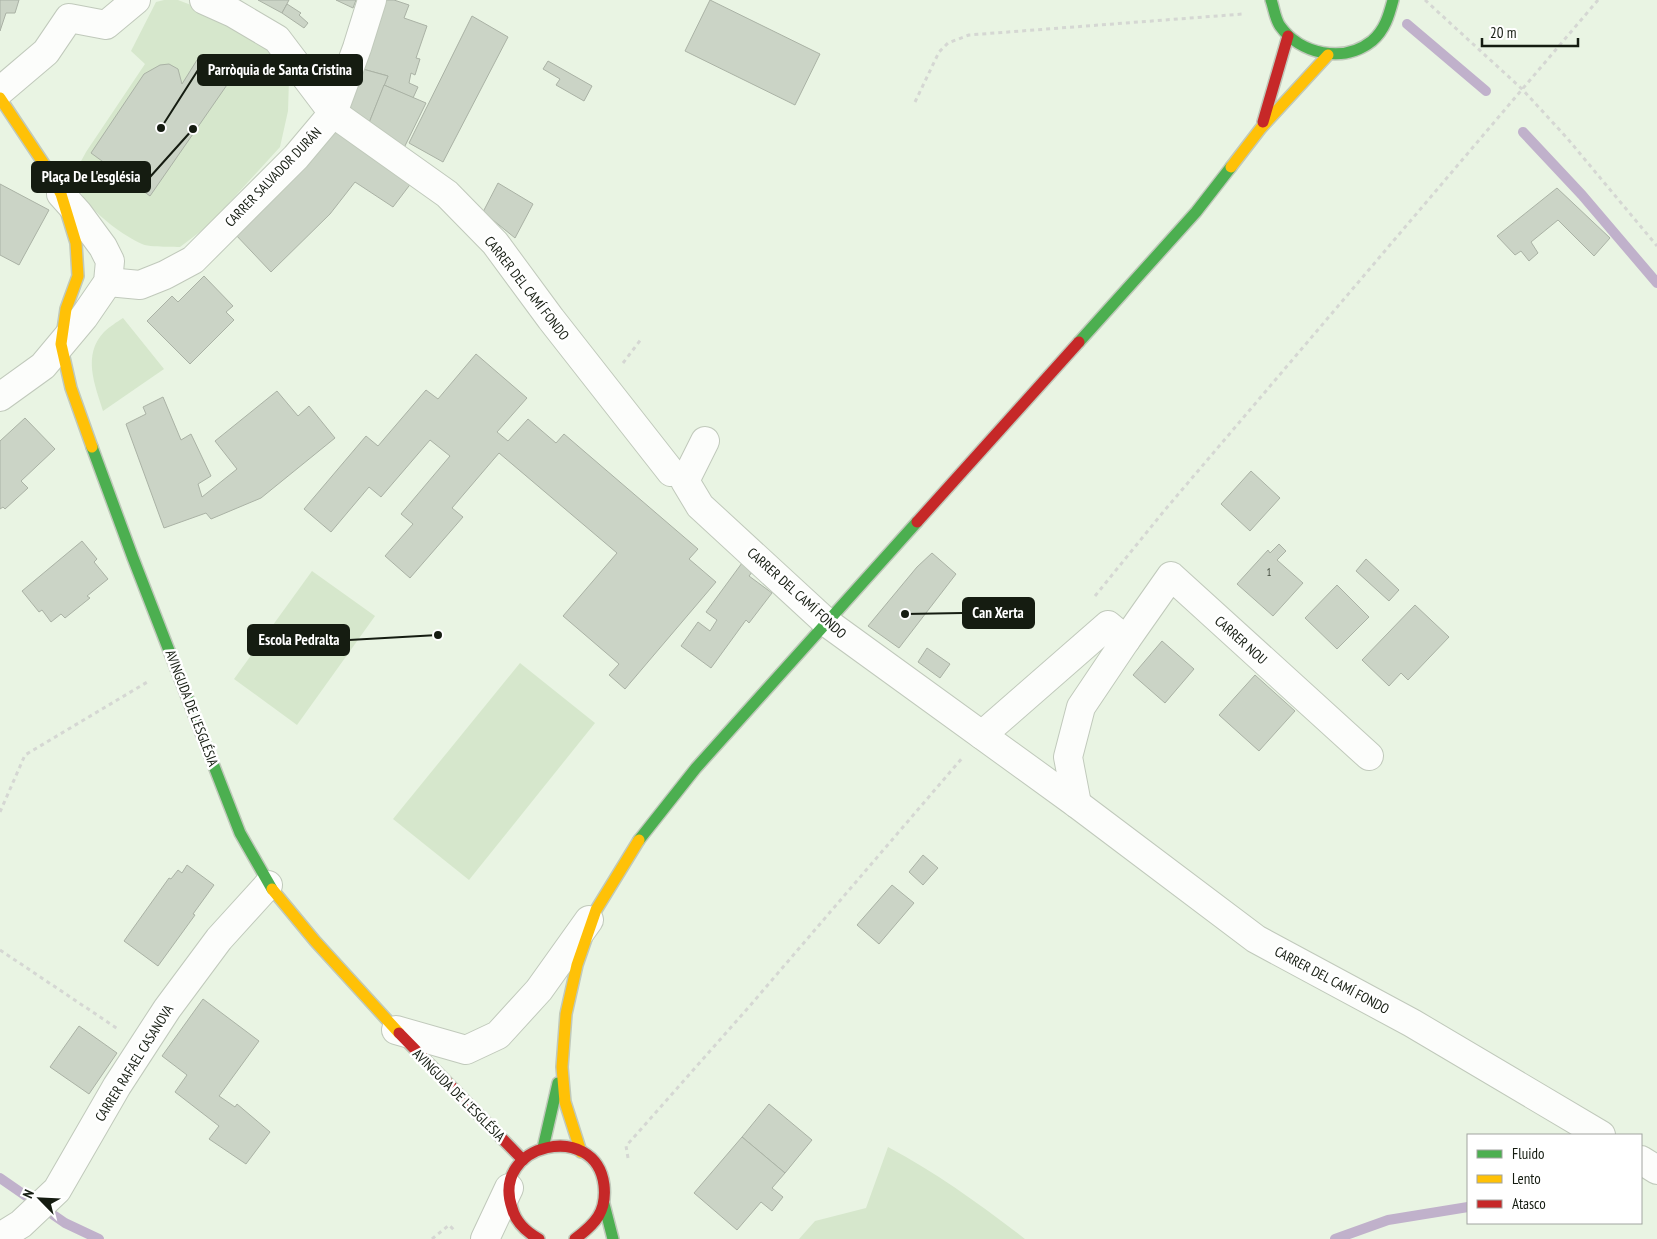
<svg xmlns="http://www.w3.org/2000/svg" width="1657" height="1239" font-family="'PT Sans Narrow',sans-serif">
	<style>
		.green { fill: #d6e7cc }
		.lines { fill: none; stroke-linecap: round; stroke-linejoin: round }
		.stream { stroke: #c0b1cb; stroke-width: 10 }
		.building { fill: #cbd4c6; stroke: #aab2a5 }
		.street-casing { stroke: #c0c9bb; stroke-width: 30 }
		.fast-casing { stroke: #c0c9bb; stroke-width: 14 }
		.slow-casing { stroke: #c0c9bb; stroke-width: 14 }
		.jam-casing { stroke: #c0c9bb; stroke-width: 14 }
		.path { stroke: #d5d7d3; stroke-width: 3; stroke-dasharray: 4 4; stroke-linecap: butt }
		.street { stroke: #fcfdfb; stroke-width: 28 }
		.fast { stroke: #4caf50; stroke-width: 11 }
		.slow { stroke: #ffc107; stroke-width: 11 }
		.jam { stroke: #c62828; stroke-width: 11 }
		.labels { text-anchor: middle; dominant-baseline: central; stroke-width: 5; stroke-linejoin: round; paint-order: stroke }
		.number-label { font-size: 11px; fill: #424a3e }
		.street-label { font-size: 14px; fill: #151c11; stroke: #fff }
		.leader { fill: none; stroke: #151c11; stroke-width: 2 }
		.callout-dot { fill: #151c11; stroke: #fff; stroke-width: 2 }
		.callout { fill: #151c11; stroke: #151c11; stroke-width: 2 }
		.callout-label { font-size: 15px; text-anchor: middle; font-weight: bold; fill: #fff }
	</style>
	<rect width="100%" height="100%" fill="#e9f4e3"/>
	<g class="green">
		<path d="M 164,0 L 178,0 L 217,15 L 263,44 L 289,79 L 288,111 L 280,147 L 209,225 L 180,247 C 169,246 152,248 142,244 C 121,235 76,202 76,177 C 76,168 82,160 86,152 L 145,64 L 131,51 L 156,2 Z"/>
		<path d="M 123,318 L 164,369 L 103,411 C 95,385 82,355 104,332 C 109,327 117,322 123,318 Z"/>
		<polygon points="312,571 375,616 297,725 234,679"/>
		<polygon points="520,663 595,723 469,880 393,819"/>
		<path d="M 888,1147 C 937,1173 981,1205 1025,1239 L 799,1239 L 815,1221 L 866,1208 Z"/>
	</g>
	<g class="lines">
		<g class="stream">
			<polyline points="1407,24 1486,91"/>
			<polyline points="1523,132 1582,195 1657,283"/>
			<polyline points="0,1178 65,1223 99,1239"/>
			<polyline points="1335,1239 1388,1220 1468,1207"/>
		</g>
	</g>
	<g class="building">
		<polygon points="0,0 19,0 15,13 6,13 0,31"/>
		<polygon points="258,0 289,0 282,13"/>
		<polygon points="336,0 356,0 353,8"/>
		<polygon points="381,0 394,0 409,5 404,18 427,26 416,58 420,59 415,75 411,73 409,83 418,87 413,98 384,85 388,76 359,68"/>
		<polygon points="710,0 820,54 795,105 685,51"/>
		<polygon points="287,4 301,13 299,15 308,23 304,28 282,13"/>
		<polygon points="472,16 508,37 443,162 409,143"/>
		<polygon points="197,60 229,82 150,196 91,153 144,74 160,65 169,64 178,69 182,84"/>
		<polygon points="548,61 592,86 584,101 556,85 560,79 543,69"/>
		<polygon points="359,68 388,76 367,128 345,110"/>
		<polygon points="384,85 426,103 402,152 367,128"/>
		<polygon points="339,125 412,182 393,207 355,182 330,214 271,272 234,233"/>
		<polygon points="498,183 533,204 515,238 483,212"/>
		<polygon points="0,184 49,210 19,265 0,255"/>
		<polygon points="1557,188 1610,238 1594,256 1558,220 1531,242 1538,253 1529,261 1521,251 1515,255 1497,236"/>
		<polygon points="204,276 233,306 226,312 234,320 190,364 147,321 172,296 178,302"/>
		<polygon points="476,354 527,398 497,432 508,441 528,419 556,443 564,434 698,549 689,559 716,582 625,689 609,675 619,664 563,616 617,553 499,453 452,508 463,517 410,578 385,556 413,524 401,514 450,456 430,440 381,497 369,487 331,532 304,509 366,436 378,446 426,390 438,399"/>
		<polygon points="277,391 298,416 309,406 335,438 261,498 211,519 206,513 164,528 126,424 146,414 143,407 163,397 181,440 191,434 211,476 198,484 202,497 237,469 215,441"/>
		<polygon points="25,418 55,449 21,481 28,488 5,509 3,507 0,509 0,441"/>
		<polygon points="1251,471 1280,498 1250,531 1221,504"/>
		<polygon points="82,541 97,559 94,562 108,579 87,596 90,598 65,618 61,614 51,622 42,610 39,612 22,591"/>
		<polygon points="1279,544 1286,551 1277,560 1303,583 1273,616 1237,584 1268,550 1270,553"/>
		<polygon points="932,553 956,574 899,648 868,626 917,567"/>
		<polygon points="1366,559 1399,590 1389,601 1356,571"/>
		<polygon points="742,563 753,571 749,576 772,593 749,623 746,620 711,668 681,646 698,622 710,631 717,620 706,612"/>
		<polygon points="1337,585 1369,617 1337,649 1305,618"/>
		<polygon points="1415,605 1449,637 1408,680 1401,673 1389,686 1362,660"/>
		<polygon points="1162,641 1194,669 1165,703 1133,675"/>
		<polygon points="927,648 950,664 940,678 918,662"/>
		<polygon points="1255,675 1295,711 1259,751 1219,715"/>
		<polygon points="923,855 938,868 923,885 909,872"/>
		<polygon points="187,865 214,885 193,914 195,915 158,966 124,941 169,878 171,879 178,870 182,873"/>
		<polygon points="892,885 914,903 879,944 857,925"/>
		<polygon points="203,999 259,1041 219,1096 235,1107 237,1104 270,1132 246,1164 209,1139 219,1126 175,1092 187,1075 162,1056"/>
		<polygon points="79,1026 117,1053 89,1094 50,1067"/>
		<polygon points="769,1104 812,1140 785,1173 742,1137"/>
		<polygon points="742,1137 785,1173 772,1188 783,1197 772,1211 761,1202 737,1230 694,1193"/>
	</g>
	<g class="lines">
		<defs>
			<g id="street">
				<polyline points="204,0 233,13 277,39 333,113 447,194 495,243 551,319 671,472"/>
				<polyline points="0,91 46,52 69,18 106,25 136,0"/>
				<polyline points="108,282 140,285 165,275 193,260 296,157 333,113 357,48 372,0"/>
				<polyline points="0,397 43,366 84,317 108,282 110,261 103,247 78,213 61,194"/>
				<polyline points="705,441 685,481 700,506 826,622 1077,804 1256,939 1412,1023 1601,1135"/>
				<polyline points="1126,640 1171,576 1369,756"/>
				<polyline points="982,735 1108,625 1126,640 1081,707 1068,757 1077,804"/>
				<polyline points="396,1030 466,1050 498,1035 539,990 589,920"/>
				<polyline points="1641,1160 1657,1170"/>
				<polyline points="0,1237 21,1224 57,1190 117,1086 167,1009 219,939 268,885"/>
				<polyline points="485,1239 509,1188"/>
			</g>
			<g id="fast">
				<path d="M 1271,0 C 1274,8 1275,19 1280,26 C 1300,54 1343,64 1372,41 C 1385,30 1389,15 1393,0"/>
				<polyline points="1079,342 1196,212 1231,167"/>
				<polyline points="92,447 133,558 240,833 272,889"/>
				<polyline points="639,840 696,768 917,522"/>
				<polyline points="543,1148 558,1083"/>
				<polyline points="604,1204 613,1239"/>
			</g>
			<g id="slow">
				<polyline points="0,98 52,176 61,194 76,243 78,276 66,309 61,344 71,388 92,447"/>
				<polyline points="1231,167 1261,128 1328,55"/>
				<polyline points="272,889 315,941 399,1033"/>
				<polyline points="581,1152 565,1102 562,1067 566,1014 577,965 596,910 639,840"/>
			</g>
			<g id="jam">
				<polyline points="1263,122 1288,36"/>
				<polyline points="917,522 1079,342"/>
				<polyline points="399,1033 523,1160"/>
				<path d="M 539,1239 C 526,1232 516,1223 512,1208 C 490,1143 596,1120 604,1185 C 607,1212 595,1224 575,1239"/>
			</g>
		</defs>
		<use href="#street" class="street-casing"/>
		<use href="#fast" class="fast-casing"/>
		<use href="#slow" class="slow-casing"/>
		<use href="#jam" class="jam-casing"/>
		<g class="path">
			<polyline points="1425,0 1522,89 1567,138 1657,246"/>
			<polyline points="915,102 939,52 948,43 969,35 1243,14"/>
			<polyline points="623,363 642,338"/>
			<polyline points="1095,596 1164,511 1598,0"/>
			<polyline points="0,812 25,755 149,681"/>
			<polyline points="0,950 118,1029"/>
			<polyline points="628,1158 626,1146 748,1008 963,757"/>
			<polyline points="432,1239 449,1225 456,1232"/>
		</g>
		<use href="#street" class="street"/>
		<use href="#fast" class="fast"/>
		<use href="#slow" class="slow"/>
		<use href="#jam" class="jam"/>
	</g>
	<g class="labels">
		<g class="number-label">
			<text x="1269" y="572">1</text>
		</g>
		<g class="street-label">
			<text transform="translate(273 177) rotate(-46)">CARRER SALVADOR DURÁN</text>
			<text transform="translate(527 288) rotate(52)">CARRER DEL CAMÍ FONDO</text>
			<text transform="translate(797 593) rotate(42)">CARRER DEL CAMÍ FONDO</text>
			<text transform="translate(1241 640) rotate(42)">CARRER NOU</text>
			<text transform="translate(192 708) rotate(69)">AVINGUDA DE L'ESGLÉSIA</text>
			<text transform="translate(1332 980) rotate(28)">CARRER DEL CAMÍ FONDO</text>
			<text transform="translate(134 1063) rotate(-58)">CARRER RAFAEL CASANOVA</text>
			<text transform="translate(459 1095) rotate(45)">AVINGUDA DE L'ESGLÉSIA</text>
		</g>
	</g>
	<path class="leader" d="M161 128L198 70M193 129L150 177M905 614L963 613M438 635L349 640"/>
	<g class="callout-dot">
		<circle cx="161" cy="128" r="5"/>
		<circle cx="193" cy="129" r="5"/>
		<circle cx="905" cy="614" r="5"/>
		<circle cx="438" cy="635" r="5"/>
	</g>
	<g class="callout">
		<rect x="198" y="55" width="164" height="30" rx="5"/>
		<rect x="32" y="162" width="118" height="30" rx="5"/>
		<rect x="963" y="598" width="71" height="30" rx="5"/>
		<rect x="248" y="625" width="101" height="30" rx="5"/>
	</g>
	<g class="callout-label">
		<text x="280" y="75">Parròquia de Santa Cristina</text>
		<text x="91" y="182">Plaça De L'església</text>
		<text x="998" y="618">Can Xerta</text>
		<text x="299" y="645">Escola Pedralta</text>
	</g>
	<rect x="1467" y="1134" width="175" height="90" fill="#ffffff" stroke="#a1a4a0"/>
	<rect x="1477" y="1150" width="25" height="8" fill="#4caf50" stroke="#a1a4a0"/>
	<text x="1512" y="1159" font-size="15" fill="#151c11">Fluido</text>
	<rect x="1477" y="1175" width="25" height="8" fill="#ffc107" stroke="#a1a4a0"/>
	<text x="1512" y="1184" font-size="15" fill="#151c11">Lento</text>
	<rect x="1477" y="1200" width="25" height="8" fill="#c62828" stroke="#a1a4a0"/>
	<text x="1512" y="1209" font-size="15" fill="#151c11">Atasco</text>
	<g transform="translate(40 1199) rotate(294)" stroke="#ffffff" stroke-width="4" paint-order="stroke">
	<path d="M0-4L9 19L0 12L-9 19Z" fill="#151c11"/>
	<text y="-8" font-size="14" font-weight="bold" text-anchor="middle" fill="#151c11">N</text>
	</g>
	<path d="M1482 38v8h96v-8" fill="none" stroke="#151c11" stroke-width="2.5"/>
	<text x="1490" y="38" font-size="15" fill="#151c11" stroke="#ffffff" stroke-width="4" paint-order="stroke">20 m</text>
</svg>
